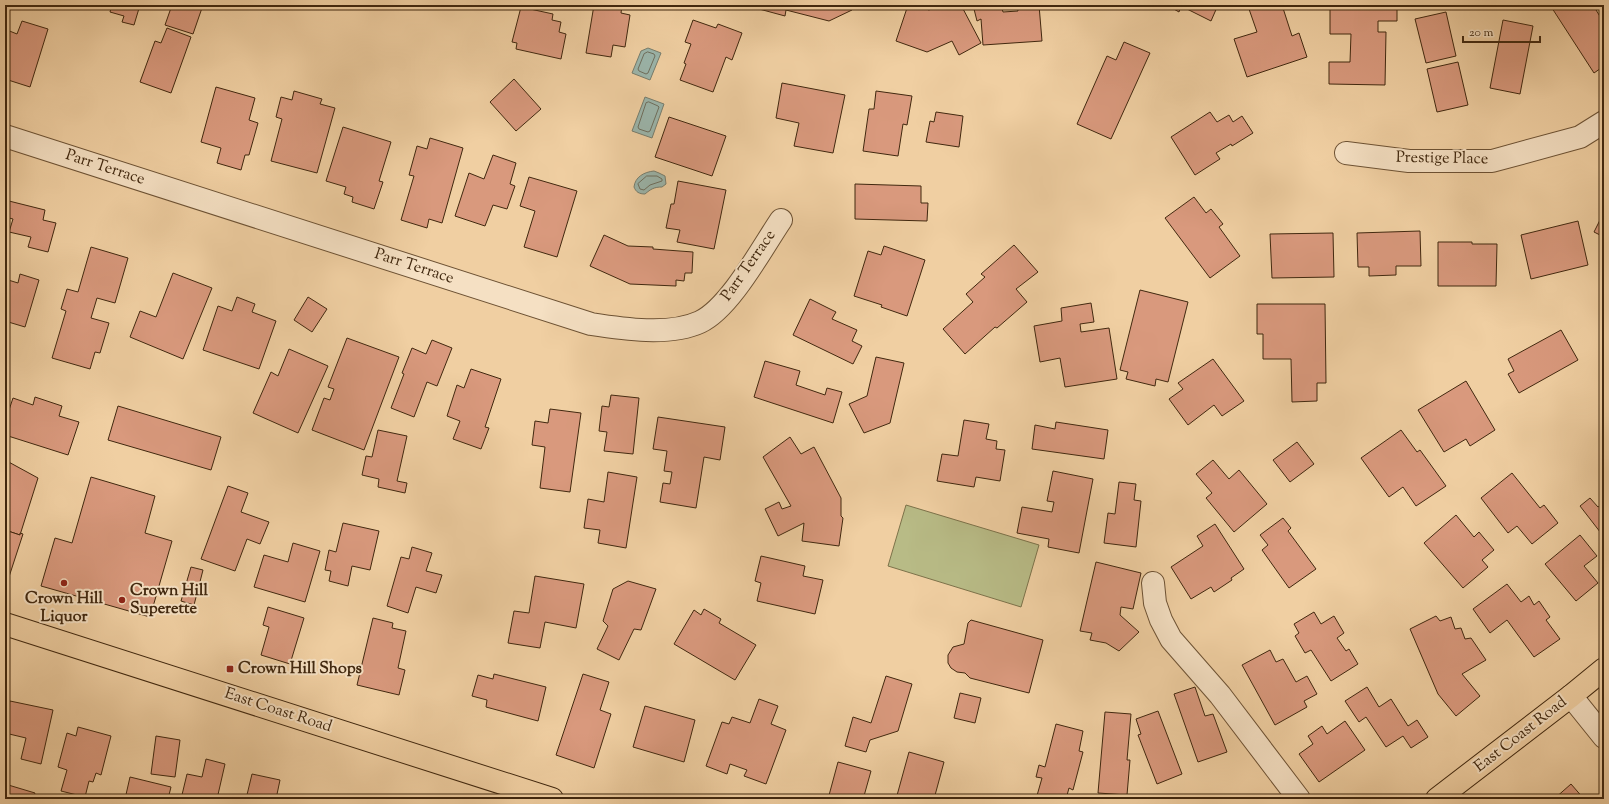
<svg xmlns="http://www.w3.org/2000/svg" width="1609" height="804" font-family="'Sorts Mill Goudy',serif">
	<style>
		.green { fill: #b8bb86; stroke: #7c724a }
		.water { fill: #9bb5ab; stroke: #777d6d }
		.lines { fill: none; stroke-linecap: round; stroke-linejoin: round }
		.shore { stroke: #6e6e5d; stroke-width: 1 }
		.building { fill: #d9997d; stroke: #41280f }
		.minor-casing { stroke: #6d5234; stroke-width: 24 }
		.major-casing { stroke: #41280f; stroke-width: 24 }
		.minor { stroke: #f5e0c3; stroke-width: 22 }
		.major { stroke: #f0cfa2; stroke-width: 22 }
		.poi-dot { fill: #8f2418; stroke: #f5e0c3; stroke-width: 1.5 }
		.labels { text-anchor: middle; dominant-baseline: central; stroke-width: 4; stroke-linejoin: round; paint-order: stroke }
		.street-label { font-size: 16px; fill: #41280f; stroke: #f5e0c3 }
		.poi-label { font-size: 16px; font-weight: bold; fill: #41280f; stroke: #f5e0c3; text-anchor: start }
	</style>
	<rect width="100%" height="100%" fill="#f0cfa2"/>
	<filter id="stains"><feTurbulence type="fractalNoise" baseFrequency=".005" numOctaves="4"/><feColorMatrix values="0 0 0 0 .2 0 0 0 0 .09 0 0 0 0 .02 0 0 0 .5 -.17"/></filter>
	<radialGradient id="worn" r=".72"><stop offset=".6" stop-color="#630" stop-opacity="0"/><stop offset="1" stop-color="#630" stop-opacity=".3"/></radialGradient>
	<polygon class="green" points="906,505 1039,545 1021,607 888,566"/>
	<g class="water">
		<polygon points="648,48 661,53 650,80 632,73 641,51"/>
		<polygon points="645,97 664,104 652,138 632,131"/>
		<path d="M 654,171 L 659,173 L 665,176 L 666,184 L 662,187 C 654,187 651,189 645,194 C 639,194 636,192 634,187 C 635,177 644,172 654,171 Z"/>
	</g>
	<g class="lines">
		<g class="shore">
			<polygon points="648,52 654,54 655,56 648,73 646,74 639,71 638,69 644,54"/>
			<polygon points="649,102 658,106 659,107 650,131 648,132 639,129 638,127 646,103"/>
			<polygon points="647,176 657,176 662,179 662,181 650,185 644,190 640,189 638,184"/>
		</g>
	</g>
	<g class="building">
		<polygon points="112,5 140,5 134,25 122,22 124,16 110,12"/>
		<polygon points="172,5 203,5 193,34 165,25"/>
		<polygon points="594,5 622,5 621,13 630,15 625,47 613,45 611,57 586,53"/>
		<polygon points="748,5 851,5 853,7 852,10 829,21 786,10 785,16 748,6"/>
		<polygon points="908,5 914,5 929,10 939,5 961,5 981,43 959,55 952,41 927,52 896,41"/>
		<polygon points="973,5 1001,5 1003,12 1018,11 1017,5 1039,5 1042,41 983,45 981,19 977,21"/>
		<polygon points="1174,5 1218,5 1211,21 1181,6 1179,12 1172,8"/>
		<polygon points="1260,5 1282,5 1292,36 1299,33 1307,57 1247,77 1234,39 1257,32 1249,9"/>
		<polygon points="1330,5 1397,5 1397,21 1378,21 1378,32 1386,32 1385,85 1329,84 1329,62 1350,62 1351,34 1330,34"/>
		<polygon points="1550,5 1593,5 1604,23 1604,66 1594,73"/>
		<polygon points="521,7 553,14 552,20 561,22 559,32 566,34 561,59 516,49 517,43 512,42"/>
		<polygon points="1446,12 1456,56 1426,63 1415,19"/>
		<polygon points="693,20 716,28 718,24 742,33 732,60 726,57 713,92 680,80 686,64 684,63 691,44 685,42"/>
		<polygon points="1503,20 1533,26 1520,94 1490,88"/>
		<polygon points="22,21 48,29 30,87 5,79 5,37 7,30 17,34"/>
		<polygon points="167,28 191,37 171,93 140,82 155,41 161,43"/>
		<polygon points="1124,42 1150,53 1111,139 1077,124 1107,56 1116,60"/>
		<polygon points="1458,62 1468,105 1437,112 1427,69"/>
		<polygon points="514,79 541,109 516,131 490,102"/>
		<polygon points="782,83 845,95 833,153 794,146 799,123 776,118"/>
		<polygon points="216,87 255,98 249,120 258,123 249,155 245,155 241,170 217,163 221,148 201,142"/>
		<polygon points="294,91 322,99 320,104 335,108 317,173 271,161 282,119 276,117 281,97 292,100"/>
		<polygon points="876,91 912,96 907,125 903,124 898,156 863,151 869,109 874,109"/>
		<polygon points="936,112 963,116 959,147 926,142 930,121 934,122"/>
		<polygon points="1210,112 1217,122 1229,115 1233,122 1242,116 1253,133 1232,146 1231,144 1216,153 1220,159 1195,175 1171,137"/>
		<polygon points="669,117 726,136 712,176 655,157"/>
		<polygon points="343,127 391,142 379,181 383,182 374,209 352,202 353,197 344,194 346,187 326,181"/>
		<polygon points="430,138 463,148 442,223 429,219 427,228 401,220 414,176 409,175 417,146 427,149"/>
		<polygon points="493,155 516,163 510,184 515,186 507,209 493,205 485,226 455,216 469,173 484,179"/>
		<polygon points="529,177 577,191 557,257 524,247 535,211 520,206"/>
		<polygon points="678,181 726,190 714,249 677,242 680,230 666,228 671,204 674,204"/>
		<polygon points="855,184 921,186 921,203 928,203 927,221 855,219"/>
		<polygon points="1194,197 1206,213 1211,209 1223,224 1219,227 1240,256 1210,278 1165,218"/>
		<polygon points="5,200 45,210 43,220 56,223 48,252 28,247 31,237 9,232 13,219 5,217"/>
		<polygon points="1604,200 1604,210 1600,208"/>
		<polygon points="1604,212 1604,237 1594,232"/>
		<polygon points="1578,221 1588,265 1531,279 1521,235"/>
		<polygon points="1420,231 1421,266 1396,266 1396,275 1369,276 1369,267 1358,267 1357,233"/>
		<polygon points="1333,233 1334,277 1272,278 1270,234"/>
		<polygon points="604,235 628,246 653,247 653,249 693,252 692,273 685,273 684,281 676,280 676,286 630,284 590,266"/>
		<polygon points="1438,242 1472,242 1472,244 1497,244 1496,286 1438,286"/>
		<polygon points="1014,245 1038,272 1016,289 1027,302 997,328 995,327 965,354 943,329 973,302 966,294 985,277 981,274"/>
		<polygon points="884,246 925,260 907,316 881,307 882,305 854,296 868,251 881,255"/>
		<polygon points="91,247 128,258 115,303 97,298 91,318 109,323 100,353 95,352 90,369 52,358 66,311 61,309 67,289 78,292"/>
		<polygon points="173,273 212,288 183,359 130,337 140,311 156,317"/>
		<polygon points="20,274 39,280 25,327 5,321 5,279 18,283"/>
		<polygon points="1140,290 1188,302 1168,382 1156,379 1155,386 1126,379 1128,372 1120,370"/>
		<polygon points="237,297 255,304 252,312 276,321 259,369 203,350 218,306 232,311"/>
		<polygon points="308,297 327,309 312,332 294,320"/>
		<polygon points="810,299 836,312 832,319 857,330 852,341 862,346 853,364 793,335"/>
		<polygon points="1091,303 1094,322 1080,324 1081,332 1109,328 1117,379 1065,387 1060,358 1040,362 1034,326 1062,321 1061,308"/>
		<polygon points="1257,304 1325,304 1326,383 1317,383 1317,401 1292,402 1291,359 1263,359 1263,334 1257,334"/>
		<polygon points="1561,330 1578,360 1519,393 1508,374 1514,371 1508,359"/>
		<polygon points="347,338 399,357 364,450 312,430 324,398 330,400 334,389 328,387"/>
		<polygon points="432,340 452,348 437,386 427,382 414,417 391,408 404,374 402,373 412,348 426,354"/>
		<polygon points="289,349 328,366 298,433 253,413 271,372 278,376"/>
		<polygon points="876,357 904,363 890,423 864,433 849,404 867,396"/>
		<polygon points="1213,359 1244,401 1222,416 1214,405 1188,425 1169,399 1183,389 1178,383"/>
		<polygon points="765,361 800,371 796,385 825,395 827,388 842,392 833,423 754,397"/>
		<polygon points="471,369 501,379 485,427 489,428 481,449 453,439 460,421 447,416 457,385 464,388"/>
		<polygon points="1466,381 1495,430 1470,446 1466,439 1444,452 1418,410"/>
		<polygon points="611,395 639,398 633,454 604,451 607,432 599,431 602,406 609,407"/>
		<polygon points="35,397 62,406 59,416 79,422 68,455 5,435 5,415 7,416 13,398 33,405"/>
		<polygon points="118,406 221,437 211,470 108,440"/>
		<polygon points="550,409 581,413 570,492 540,488 545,447 532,445 535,421 548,423"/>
		<polygon points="658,417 725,427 720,460 704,457 696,508 660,502 663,483 670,484 672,472 664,471 667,451 653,449"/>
		<polygon points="964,420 989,424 986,439 997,441 996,449 1005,450 1000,481 976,477 974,487 937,481 942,454 958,456"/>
		<polygon points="1056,422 1108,430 1104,459 1032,449 1035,425 1055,429"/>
		<polygon points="378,430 407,436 397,481 407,483 405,493 378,487 379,479 362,475 366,456 372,457"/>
		<polygon points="1401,430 1417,452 1420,450 1446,486 1416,506 1403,487 1389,497 1361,458"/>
		<polygon points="790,437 801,454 814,447 841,498 841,516 843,518 839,546 802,541 804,523 778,536 765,509 779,502 782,509 791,506 763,457"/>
		<polygon points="1297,442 1314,464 1290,482 1273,460"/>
		<polygon points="5,460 38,478 20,535 5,530"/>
		<polygon points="1213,460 1229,479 1239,470 1267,504 1234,532 1206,498 1212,493 1196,474"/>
		<polygon points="1053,471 1093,479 1079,553 1048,547 1049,539 1017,533 1022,507 1052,512 1054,502 1047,501"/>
		<polygon points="608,472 637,477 626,548 598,543 600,530 584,528 588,499 604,502"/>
		<polygon points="1512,473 1540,508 1544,505 1558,523 1532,544 1517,526 1508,533 1481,498"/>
		<polygon points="91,477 155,496 145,533 172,541 150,617 41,586 55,538 72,543"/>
		<polygon points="1119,482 1136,484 1134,500 1141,501 1136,547 1104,543 1108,513 1115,514"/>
		<polygon points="228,486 248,493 241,512 269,522 260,544 247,539 235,571 201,559"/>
		<polygon points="1590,498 1598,507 1604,503 1604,537 1580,506"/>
		<polygon points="1456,515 1474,537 1479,532 1494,550 1482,560 1488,567 1463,588 1424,543"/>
		<polygon points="1283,518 1291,528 1288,531 1316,569 1289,588 1262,550 1268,545 1260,535"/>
		<polygon points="343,523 379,531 370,570 352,566 348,586 329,581 331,571 325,570 329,550 336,552"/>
		<polygon points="1215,524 1244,569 1231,578 1232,580 1214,592 1211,587 1191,599 1171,567 1203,546 1197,536"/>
		<polygon points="5,530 20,535 20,533 23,534 6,586 5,586"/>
		<polygon points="1580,535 1597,556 1584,566 1598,583 1576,601 1545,564"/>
		<polygon points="293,543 320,551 305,602 254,587 264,555 288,562"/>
		<polygon points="412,547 432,553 426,571 442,575 436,593 416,587 408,613 387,606 401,557 409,559"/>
		<polygon points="761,556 805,566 803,576 823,580 815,614 757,601 761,583 755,581"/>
		<polygon points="1096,562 1141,573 1133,609 1121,607 1120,615 1139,632 1119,651 1106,643 1090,640 1092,633 1080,631"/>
		<polygon points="191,567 203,570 194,605 181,601"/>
		<polygon points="535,576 584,584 576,628 545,622 540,648 508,643 514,611 529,613"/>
		<polygon points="628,581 656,589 641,630 634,629 619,660 597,649 608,626 603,621 613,589"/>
		<polygon points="1507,584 1521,602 1529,596 1534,605 1539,601 1550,617 1546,620 1560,639 1534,657 1507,620 1490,633 1473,609"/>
		<polygon points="268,607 304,618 290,664 261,655 269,627 263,625"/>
		<polygon points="704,609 721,619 719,623 756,645 735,680 674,644 694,610 701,615"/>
		<polygon points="1314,612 1321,624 1334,616 1344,633 1337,638 1346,651 1349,649 1358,664 1331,681 1311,650 1305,653 1295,636 1299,633 1294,624"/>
		<polygon points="1436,616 1440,621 1451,617 1455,629 1461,628 1465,639 1471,638 1486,660 1462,674 1480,696 1456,716 1438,694 1410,629"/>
		<polygon points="373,618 393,623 392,628 406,631 398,668 405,670 399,695 357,685"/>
		<polygon points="971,620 1043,640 1029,693 970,678 965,673 957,672 951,668 948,663 948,655 953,647 964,644 968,623"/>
		<polygon points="1270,650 1276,662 1283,659 1296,682 1307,676 1317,694 1304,701 1307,707 1275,725 1242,665"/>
		<polygon points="494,674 546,687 538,721 486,707 487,700 472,696 478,675 493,679"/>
		<polygon points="583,674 609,682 600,710 611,714 594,768 556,755"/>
		<polygon points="886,676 912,684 898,731 870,740 866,752 845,746 853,717 871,723"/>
		<polygon points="1195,687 1205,716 1213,714 1227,752 1198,762 1174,694"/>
		<polygon points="1367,687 1379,707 1391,699 1408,726 1417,720 1428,737 1411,748 1403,736 1386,747 1366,717 1359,722 1345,701"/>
		<polygon points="960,693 981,698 975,723 954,718"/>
		<polygon points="759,699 778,706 771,724 786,730 766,784 744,776 747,770 730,764 727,774 706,766 722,722 729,724 732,717 750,723"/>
		<polygon points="10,701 53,710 41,764 21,759 26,738 5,733 5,721"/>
		<polygon points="645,706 695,720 684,762 633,747"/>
		<polygon points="1158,711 1182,774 1157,784 1138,735 1141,734 1136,719"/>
		<polygon points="1105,712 1131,714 1127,760 1130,760 1127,795 1098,793"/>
		<polygon points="1345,721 1365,750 1319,782 1299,754 1313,744 1308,736 1322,726 1327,734"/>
		<polygon points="1056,724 1083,731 1079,751 1083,752 1073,790 1069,788 1066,799 1036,799 1042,778 1036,777 1039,765 1045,767"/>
		<polygon points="78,727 111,736 101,775 96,773 93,782 89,781 85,797 61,791 67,770 58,767 67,733 76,736"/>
		<polygon points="156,736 180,740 175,777 151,774"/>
		<polygon points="909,752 944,762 934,799 896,799"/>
		<polygon points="206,759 225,764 217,799 181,799 187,774 202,777"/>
		<polygon points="838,762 871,771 864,796 874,799 828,799"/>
		<polygon points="252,774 280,780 276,799 246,799"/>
		<polygon points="130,777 171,787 168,799 125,799"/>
		<polygon points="5,784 35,793 33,799 5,799"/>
		<polygon points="1571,784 1584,799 1554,799"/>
	</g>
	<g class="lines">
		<defs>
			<g id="minor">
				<path d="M 5,136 L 591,324 C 623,329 670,336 700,322 C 730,308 762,248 781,220"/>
				<polyline points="1346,153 1409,161 1492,161 1580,137 1604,122"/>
				<polyline points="1153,583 1155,603 1161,620 1171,639 1220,695 1299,799"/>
				<polyline points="1571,696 1604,737"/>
			</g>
			<g id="major">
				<polyline points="5,624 552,799"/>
				<polyline points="1437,799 1571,696 1604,669"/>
			</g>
		</defs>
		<use href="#minor" class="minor-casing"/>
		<use href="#major" class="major-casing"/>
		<use href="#minor" class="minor"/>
		<use href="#major" class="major"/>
	</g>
	<g class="poi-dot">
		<circle cx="64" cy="583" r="4"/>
		<circle cx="122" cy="600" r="4"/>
		<rect x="226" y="665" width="8" height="8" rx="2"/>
	</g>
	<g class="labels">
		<g class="street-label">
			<text transform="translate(1442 159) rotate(1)">Prestige Place</text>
			<text transform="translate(105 168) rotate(18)">Parr Terrace</text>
			<text transform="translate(749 266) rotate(-55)">Parr Terrace</text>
			<text transform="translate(414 267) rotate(18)">Parr Terrace</text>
			<text transform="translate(278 711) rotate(18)">East Coast Road</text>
			<text transform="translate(1521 735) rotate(-38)">East Coast Road</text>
		</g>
		<g class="poi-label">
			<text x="130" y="591">Crown Hill<tspan x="130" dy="18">Superette</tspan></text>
			<text x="64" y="599" text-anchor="middle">Crown Hill<tspan x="64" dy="18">Liquor</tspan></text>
			<text x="238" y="669">Crown Hill Shops</text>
		</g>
	</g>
	<rect width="1609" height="804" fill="none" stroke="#f0cfa2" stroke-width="20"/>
	<rect x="6" y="6" width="1597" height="792" fill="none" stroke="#41280f" stroke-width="2"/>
	<rect x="10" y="10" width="1589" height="784" fill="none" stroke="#41280f"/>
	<path d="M1463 36v6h77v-6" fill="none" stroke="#41280f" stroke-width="2"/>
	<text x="1469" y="36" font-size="12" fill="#41280f" stroke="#f5e0c3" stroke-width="3" paint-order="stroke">20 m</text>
	<rect width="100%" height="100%" filter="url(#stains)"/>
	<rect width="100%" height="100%" fill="url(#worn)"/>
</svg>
